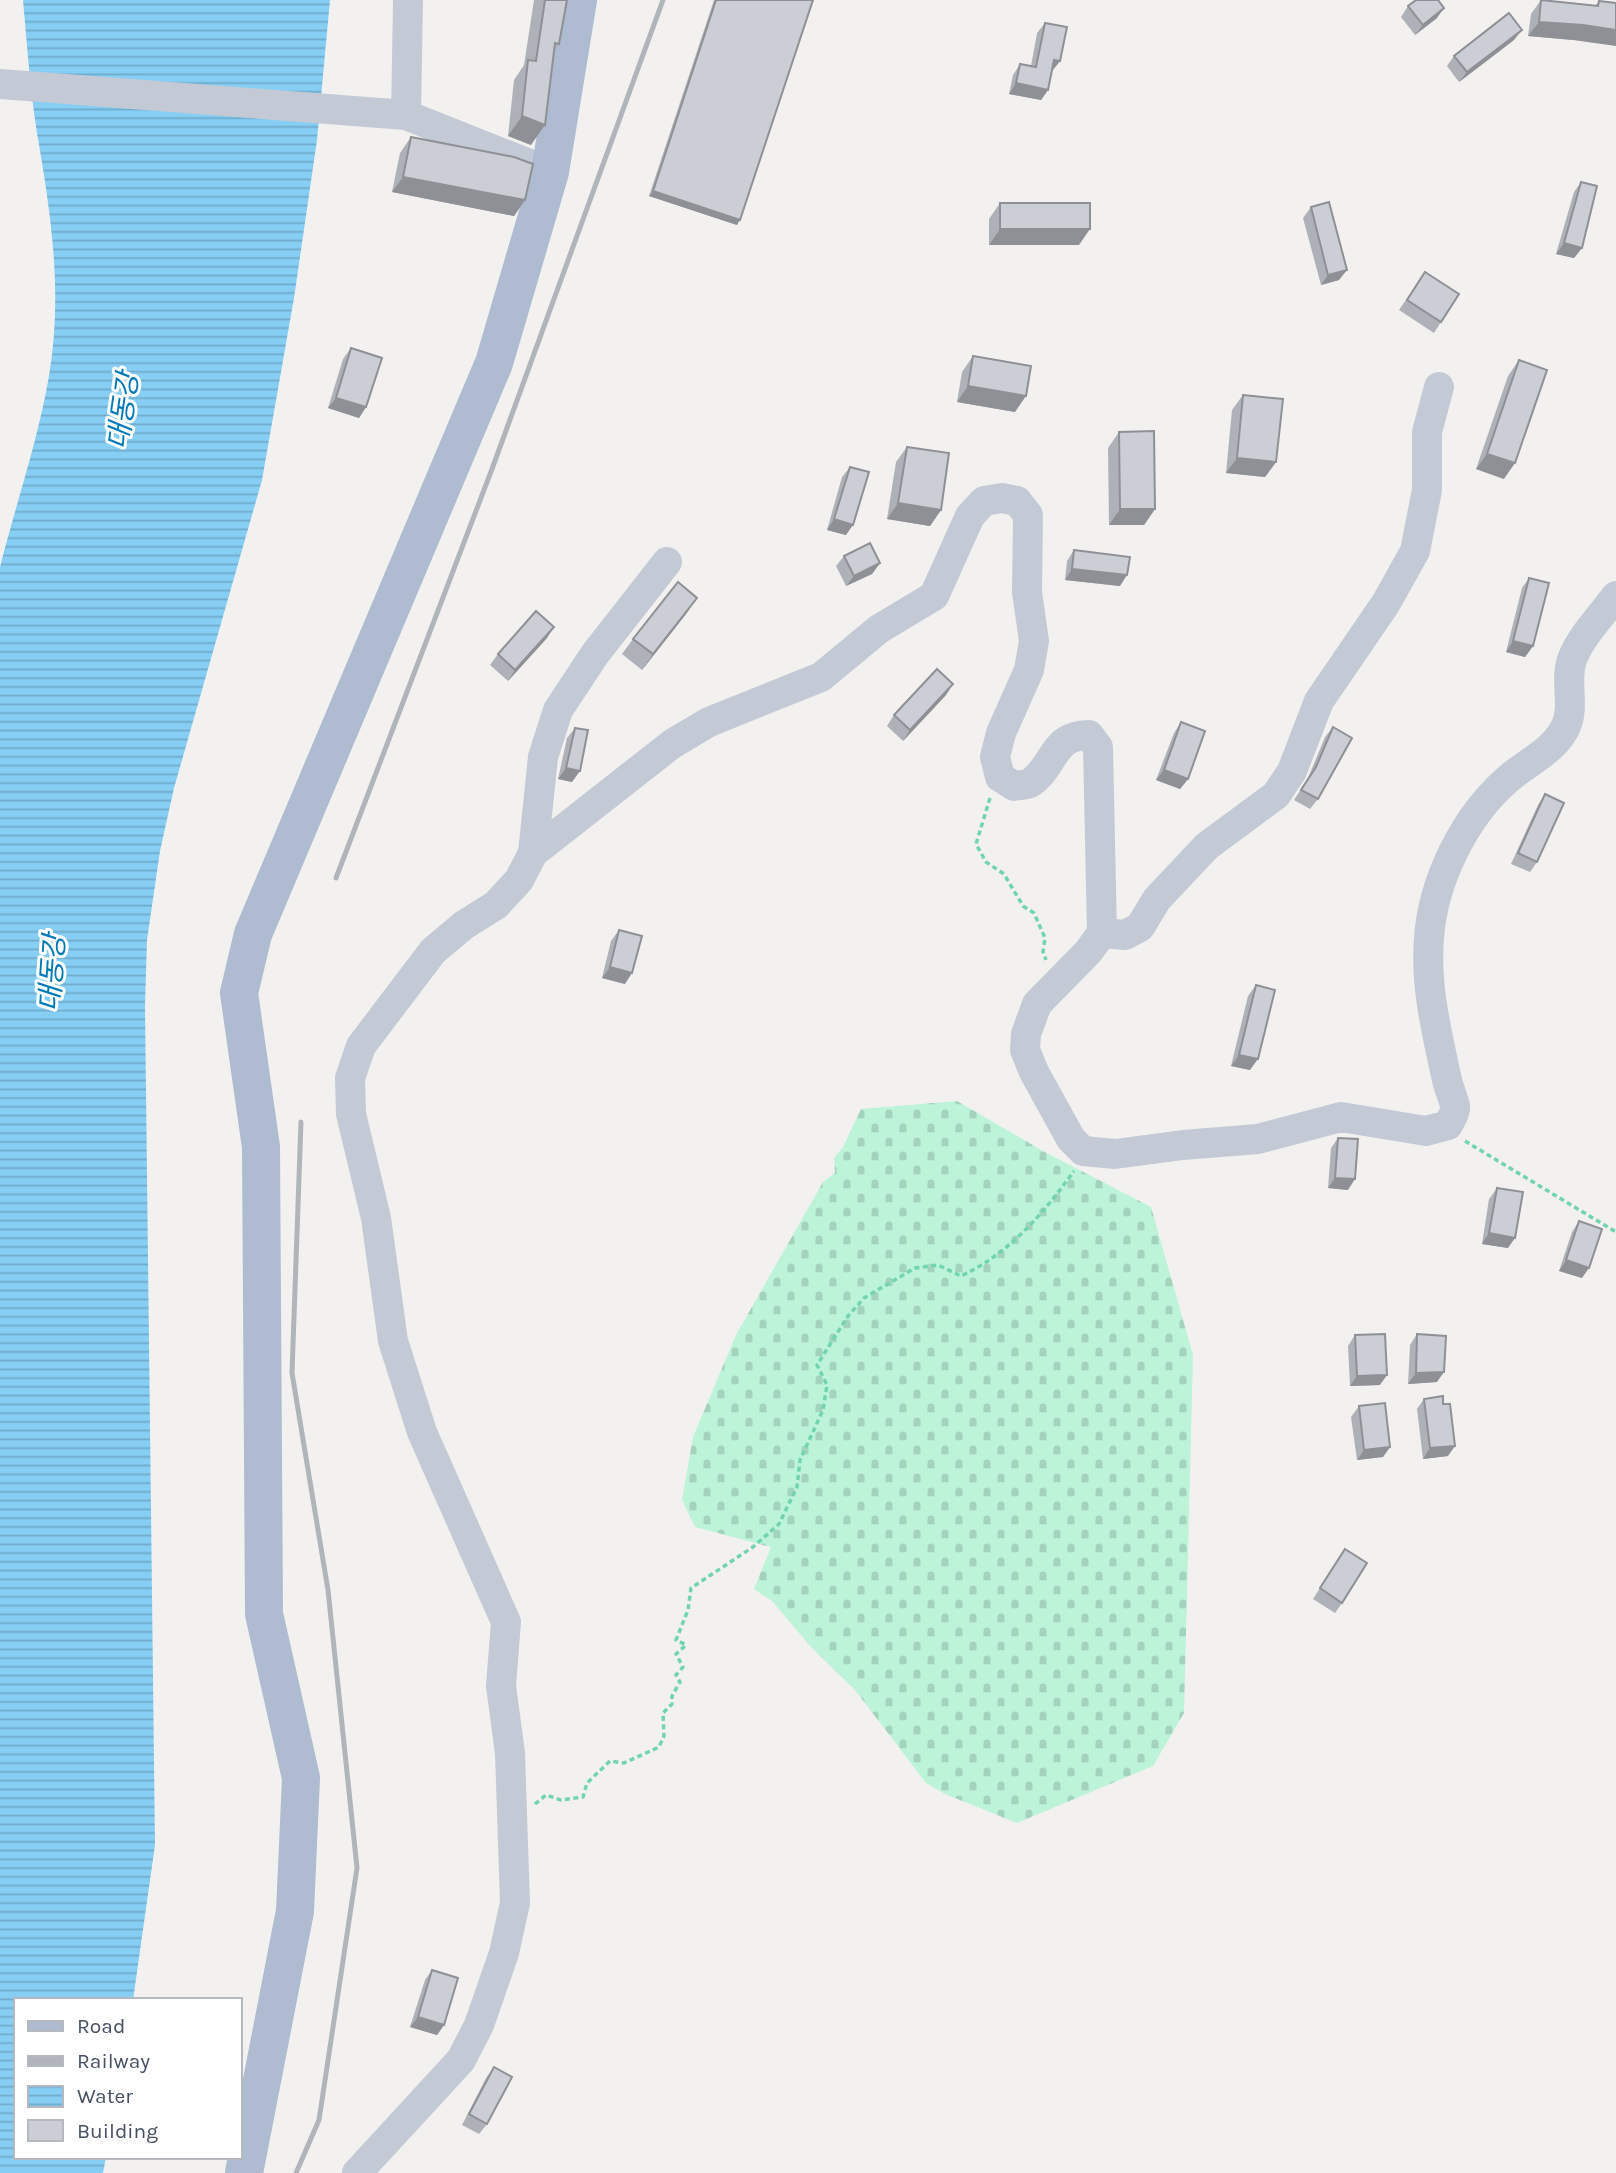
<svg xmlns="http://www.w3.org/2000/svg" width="1616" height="2173" font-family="Karla,'Noto Sans KR',sans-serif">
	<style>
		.cemetery { fill: url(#cemetery-stones) }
		.water { fill: url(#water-rules) }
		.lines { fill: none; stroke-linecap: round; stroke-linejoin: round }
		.path { stroke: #71d4b1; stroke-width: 3.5; stroke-dasharray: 5 3.5; stroke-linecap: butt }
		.minor { stroke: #c3cad6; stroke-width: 30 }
		.major { stroke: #aebbd1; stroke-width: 38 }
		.rail { stroke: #b2b4bb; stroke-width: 5 }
		.wall { fill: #afb1b8 }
		.shaded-wall { fill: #8f9096 }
		.building { fill: #ccced6; stroke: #8f9096; stroke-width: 2 }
		.labels { text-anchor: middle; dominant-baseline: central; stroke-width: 6; stroke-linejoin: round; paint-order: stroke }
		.water-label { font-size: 28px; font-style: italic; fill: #0079b9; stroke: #fff }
	</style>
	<defs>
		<pattern id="cemetery-stones" width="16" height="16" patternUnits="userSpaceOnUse" patternTransform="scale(1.75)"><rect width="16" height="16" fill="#bcf3d9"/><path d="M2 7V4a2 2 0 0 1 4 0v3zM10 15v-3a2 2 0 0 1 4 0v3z" fill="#a3d2bd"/></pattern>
		<pattern id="water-rules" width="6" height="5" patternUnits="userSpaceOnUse" patternTransform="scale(1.75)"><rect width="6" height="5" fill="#86cef4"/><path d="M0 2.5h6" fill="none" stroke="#6faac9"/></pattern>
	</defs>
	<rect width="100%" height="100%" fill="#f3f1f0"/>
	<polygon class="cemetery" points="957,1101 1043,1151 1151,1207 1193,1355 1184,1713 1153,1766 1017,1823 945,1794 926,1783 855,1690 812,1648 772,1601 754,1589 771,1547 695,1527 682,1500 693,1437 736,1335 823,1182 835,1173 834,1158 843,1147 861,1109"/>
	<path class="water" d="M 23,0 L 330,0 L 317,140 L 294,298 L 262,480 L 174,788 L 160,851 L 147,940 L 145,1006 L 155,1845 L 133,2000 L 16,2000 L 16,2157 L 106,2157 L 103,2173 L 0,2173 L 0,567 C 16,504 38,440 49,376 C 63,293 51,214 37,133 C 30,89 27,44 23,0 Z"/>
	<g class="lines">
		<g class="path">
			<polyline points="990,798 976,844 986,862 1004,874 1023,906 1034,913 1045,938 1043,952 1046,960"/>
			<polyline points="1465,1141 1616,1232"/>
			<path d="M 535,1804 L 546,1795 L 561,1800 L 583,1797 L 587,1783 L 610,1761 L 624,1763 L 659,1747 L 664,1736 L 663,1713 L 672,1704 L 672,1696 L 680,1682 L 676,1675 L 683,1667 L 676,1654 L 686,1645 L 676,1640 L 688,1610 L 691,1588 L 753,1547 L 779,1524 L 797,1487 L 800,1460 L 823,1410 L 827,1385 L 817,1365 L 848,1316 L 864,1298 L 915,1268 L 938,1265 L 961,1276 C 1010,1253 1043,1214 1074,1171"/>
		</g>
		<g class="minor">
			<polyline points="408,0 406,115 547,171"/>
			<polyline points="0,84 406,115"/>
			<path d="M 533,853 L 672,744 L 709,722 L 821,677 L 879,629 L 934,596 L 970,516 L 984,501 L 1002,498 L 1017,501 L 1028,515 L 1027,592 L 1034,641 L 1029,670 L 1001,733 L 995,757 L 1000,777 L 1014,786 C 1018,785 1027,785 1030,783 C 1056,766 1051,735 1089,735 L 1098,747 L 1102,933 L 1088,952 L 1037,1004 L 1026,1034 L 1025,1050 L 1034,1072 L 1071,1139 L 1083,1151 L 1115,1154 L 1183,1145 L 1258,1139 L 1341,1117 L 1426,1131 L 1448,1125 C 1451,1119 1456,1112 1455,1106 C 1453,1097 1449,1089 1447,1080 C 1437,1033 1425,987 1429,938 C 1433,881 1464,817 1508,779 C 1527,762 1551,753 1564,730 C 1577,708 1563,680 1573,657 C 1582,635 1602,615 1616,596"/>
			<polyline points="1102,933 1125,935 1140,927 1157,899 1207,846 1276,795 1292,771 1319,701 1386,603 1415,551 1427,490 1427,432 1439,387"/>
			<polyline points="357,2173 461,2060 479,2025 504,1953 515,1903 510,1753 501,1686 506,1622 422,1432 393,1341 376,1218 351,1114 350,1078 361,1046 433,951 464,925 496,905 519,880 533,853 543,757 558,710 595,654 667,562"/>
		</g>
		<polyline class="major" points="244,2173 295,1911 301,1778 264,1614 261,1147 239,993 253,934 494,363 550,172 578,0"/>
		<g class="rail">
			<polyline points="336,878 492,469 663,0"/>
			<polyline points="296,2173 319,2120 357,1868 328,1590 292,1373 301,1122"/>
		</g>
	</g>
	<g class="wall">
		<polygon points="534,0 567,0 559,44 554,52 531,145 508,136 514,80 524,65"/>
		<polygon points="714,0 813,0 737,225 649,196"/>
		<polygon points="1541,0 1595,6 1599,1 1616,3 1573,40 1528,36 1531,14"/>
		<polygon points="1408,6 1437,18 1415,35 1401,17"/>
		<polygon points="1045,23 1060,61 1052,71 1048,90 1041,100 1009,94 1013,75 1020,64 1031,66 1037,33"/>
		<polygon points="1514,40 1459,82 1447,66 1454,56"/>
		<polygon points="411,137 525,200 514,216 392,192 400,153"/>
		<polygon points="1581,182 1582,248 1574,258 1556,254 1574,192"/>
		<polygon points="1000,203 1079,245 989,245 989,219"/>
		<polygon points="1311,207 1339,280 1321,285 1303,218"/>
		<polygon points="1425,272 1459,294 1434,333 1399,310"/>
		<polygon points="351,348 366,407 359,418 328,408 343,359"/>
		<polygon points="973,356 1015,412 957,402 962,372"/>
		<polygon points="1519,360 1504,479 1476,469 1508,376"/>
		<polygon points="1243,395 1276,462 1265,477 1226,473 1232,410"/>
		<polygon points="1119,432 1155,509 1144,525 1109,525 1108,448"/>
		<polygon points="907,447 941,510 930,526 887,519 896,462"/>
		<polygon points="850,467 846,535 827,530 842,477"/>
		<polygon points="1074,550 1120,586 1065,580 1067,561"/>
		<polygon points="844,556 880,563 872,574 846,586 836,566"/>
		<polygon points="1529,578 1533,646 1525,657 1506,652 1522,588"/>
		<polygon points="686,614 642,670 622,654 633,639"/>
		<polygon points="547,638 508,681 490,665 498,654"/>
		<polygon points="946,695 903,741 887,726 894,715"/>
		<polygon points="1181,722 1188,779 1180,789 1156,780 1174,733"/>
		<polygon points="1333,727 1318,799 1310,809 1294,800 1308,778 1325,737"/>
		<polygon points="575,728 572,782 558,779 567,738"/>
		<polygon points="1545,794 1537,862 1530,872 1511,864 1538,805"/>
		<polygon points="619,930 625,984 602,978 611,941"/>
		<polygon points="1256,985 1250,1070 1231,1066 1248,996"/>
		<polygon points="1338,1138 1348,1190 1328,1188 1331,1148"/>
		<polygon points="1497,1188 1508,1248 1482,1244 1489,1199"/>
		<polygon points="1579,1221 1582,1278 1559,1271 1572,1232"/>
		<polygon points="1417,1334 1437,1382 1408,1384 1410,1345"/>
		<polygon points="1355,1335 1380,1385 1350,1386 1348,1346"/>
		<polygon points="1424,1399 1443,1404 1448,1456 1423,1459 1417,1409"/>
		<polygon points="1359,1406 1390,1447 1383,1457 1357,1460 1351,1417"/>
		<polygon points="1345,1549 1342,1603 1335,1613 1313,1599"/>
		<polygon points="432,1970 444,2025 437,2035 410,2027 425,1980"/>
		<polygon points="494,2067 487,2124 479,2134 462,2125 486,2078"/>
	</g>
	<g class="shaded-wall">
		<polygon points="1444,8 1437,18 1415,35 1423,25"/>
		<polygon points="1539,22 1583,25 1616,30 1616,46 1573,40 1528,36"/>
		<polygon points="1522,30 1514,40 1459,82 1467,72"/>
		<polygon points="1054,60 1060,61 1052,71"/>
		<polygon points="1016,83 1048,90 1041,100 1009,94"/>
		<polygon points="522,116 545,125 531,145 508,136"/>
		<polygon points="403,177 525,200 514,216 392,192"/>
		<polygon points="653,191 740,220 737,225 649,196"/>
		<polygon points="1000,229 1090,229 1079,245 989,245"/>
		<polygon points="1564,243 1582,248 1574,258 1556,254"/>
		<polygon points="1347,270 1339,280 1321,285 1328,275"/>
		<polygon points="968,386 1026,396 1015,412 957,402"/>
		<polygon points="336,398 366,407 359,418 328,408"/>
		<polygon points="1487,454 1515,463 1504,479 1476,469"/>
		<polygon points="1237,458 1276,462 1265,477 1226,473"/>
		<polygon points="898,503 941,510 930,526 887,519"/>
		<polygon points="1120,509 1155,509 1144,525 1109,525"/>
		<polygon points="834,519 853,525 846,535 827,530"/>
		<polygon points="880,563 872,574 846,586 854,576"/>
		<polygon points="1072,569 1127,575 1120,586 1065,580"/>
		<polygon points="697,598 686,614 642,670 653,654"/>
		<polygon points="554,627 547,638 508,681 515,670"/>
		<polygon points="1513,641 1533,646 1525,657 1506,652"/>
		<polygon points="953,684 946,695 903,741 910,730"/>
		<polygon points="566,768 580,771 572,782 558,779"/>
		<polygon points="1164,770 1188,779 1180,789 1156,780"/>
		<polygon points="610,967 632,973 625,984 602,978"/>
		<polygon points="1239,1055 1258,1059 1250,1070 1231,1066"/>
		<polygon points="1335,1178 1355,1179 1348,1190 1328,1188"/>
		<polygon points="1489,1233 1515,1238 1508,1248 1482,1244"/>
		<polygon points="1566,1260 1589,1268 1582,1278 1559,1271"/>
		<polygon points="1444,1372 1437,1382 1408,1384 1416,1373"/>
		<polygon points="1387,1375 1380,1385 1350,1386 1357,1376"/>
		<polygon points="1455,1446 1448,1456 1423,1459 1430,1448"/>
		<polygon points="1390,1447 1383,1457 1357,1460 1364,1450"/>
		<polygon points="418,2017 444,2025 437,2035 410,2027"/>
	</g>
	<g class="building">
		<polygon points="545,0 567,0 559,44 555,43 545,125 522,116 528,60 536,61"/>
		<polygon points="716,0 813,0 740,220 653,191"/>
		<polygon points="1416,0 1438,0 1444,8 1423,25 1408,6"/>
		<polygon points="1541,0 1598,6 1599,1 1616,3 1616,30 1583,25 1539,22"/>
		<polygon points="1509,13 1522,30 1467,72 1454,56"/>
		<polygon points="1045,23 1067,27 1060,61 1054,60 1048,90 1016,83 1020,64 1036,67"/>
		<polygon points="411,137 514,157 533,164 525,200 403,177"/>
		<polygon points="1581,182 1597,186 1582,248 1564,243"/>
		<polygon points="1329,202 1347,270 1328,275 1311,207"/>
		<rect x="1000" y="203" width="90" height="26"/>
		<polygon points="1425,272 1459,294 1441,322 1407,300"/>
		<polygon points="351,348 382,358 366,407 336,398"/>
		<polygon points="973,356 1031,366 1026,396 968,386"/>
		<polygon points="1519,360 1547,370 1515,463 1487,454"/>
		<polygon points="1243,395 1283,399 1276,462 1237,458"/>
		<polygon points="1154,431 1155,509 1120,509 1119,432"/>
		<polygon points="907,447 949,453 941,510 898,503"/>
		<polygon points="850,467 869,472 853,525 834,519"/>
		<polygon points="870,543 880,563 854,576 844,556"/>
		<polygon points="1074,550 1130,557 1127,575 1072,569"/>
		<polygon points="1529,578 1549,583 1533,646 1513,641"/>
		<polygon points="678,582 697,598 653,654 633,639"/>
		<polygon points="536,611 554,627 515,670 498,654"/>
		<polygon points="937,669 953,684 910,730 894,715"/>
		<polygon points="1181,722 1205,731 1188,779 1164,770"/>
		<polygon points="1333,727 1352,738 1318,799 1301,790 1316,767"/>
		<polygon points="575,728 588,730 580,771 566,768"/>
		<polygon points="1545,794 1564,803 1537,862 1518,853"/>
		<polygon points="619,930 642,936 632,973 610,967"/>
		<polygon points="1256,985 1275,990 1258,1059 1239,1055"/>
		<polygon points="1338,1138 1358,1139 1355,1179 1335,1178"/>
		<polygon points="1497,1188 1523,1192 1515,1238 1489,1233"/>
		<polygon points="1579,1221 1602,1229 1589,1268 1566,1260"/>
		<polygon points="1385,1334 1387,1375 1357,1376 1355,1335"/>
		<polygon points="1417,1334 1446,1336 1444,1372 1416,1373"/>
		<polygon points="1443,1396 1443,1404 1450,1404 1455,1446 1430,1448 1424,1399"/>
		<polygon points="1385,1403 1390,1447 1364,1450 1359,1406"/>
		<polygon points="1345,1549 1367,1563 1342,1603 1320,1588"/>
		<polygon points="432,1970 458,1978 444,2025 418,2017"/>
		<polygon points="494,2067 512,2077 487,2124 469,2114"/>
	</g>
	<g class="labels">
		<g class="water-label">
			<text transform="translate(123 411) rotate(-82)">대동강</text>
			<text transform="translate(52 973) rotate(-86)">대동강</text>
		</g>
	</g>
	<rect x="14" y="1998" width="228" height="161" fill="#ffffff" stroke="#b5b9bf" stroke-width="2"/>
	<rect x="28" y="2021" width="35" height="10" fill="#aebbd1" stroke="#b5b9bf" stroke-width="2"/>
	<text x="77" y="2033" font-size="21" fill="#465060">Road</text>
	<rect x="28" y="2056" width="35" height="10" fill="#b2b4bb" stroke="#b5b9bf" stroke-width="2"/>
	<text x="77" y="2068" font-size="21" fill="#465060">Railway</text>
	<rect x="28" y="2086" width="35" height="21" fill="url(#water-rules)" stroke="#b5b9bf" stroke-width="2"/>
	<text x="77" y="2103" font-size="21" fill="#465060">Water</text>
	<rect x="28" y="2120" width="35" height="21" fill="#ccced6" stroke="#b5b9bf" stroke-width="2"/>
	<text x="77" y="2138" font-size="21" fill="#465060">Building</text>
</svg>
